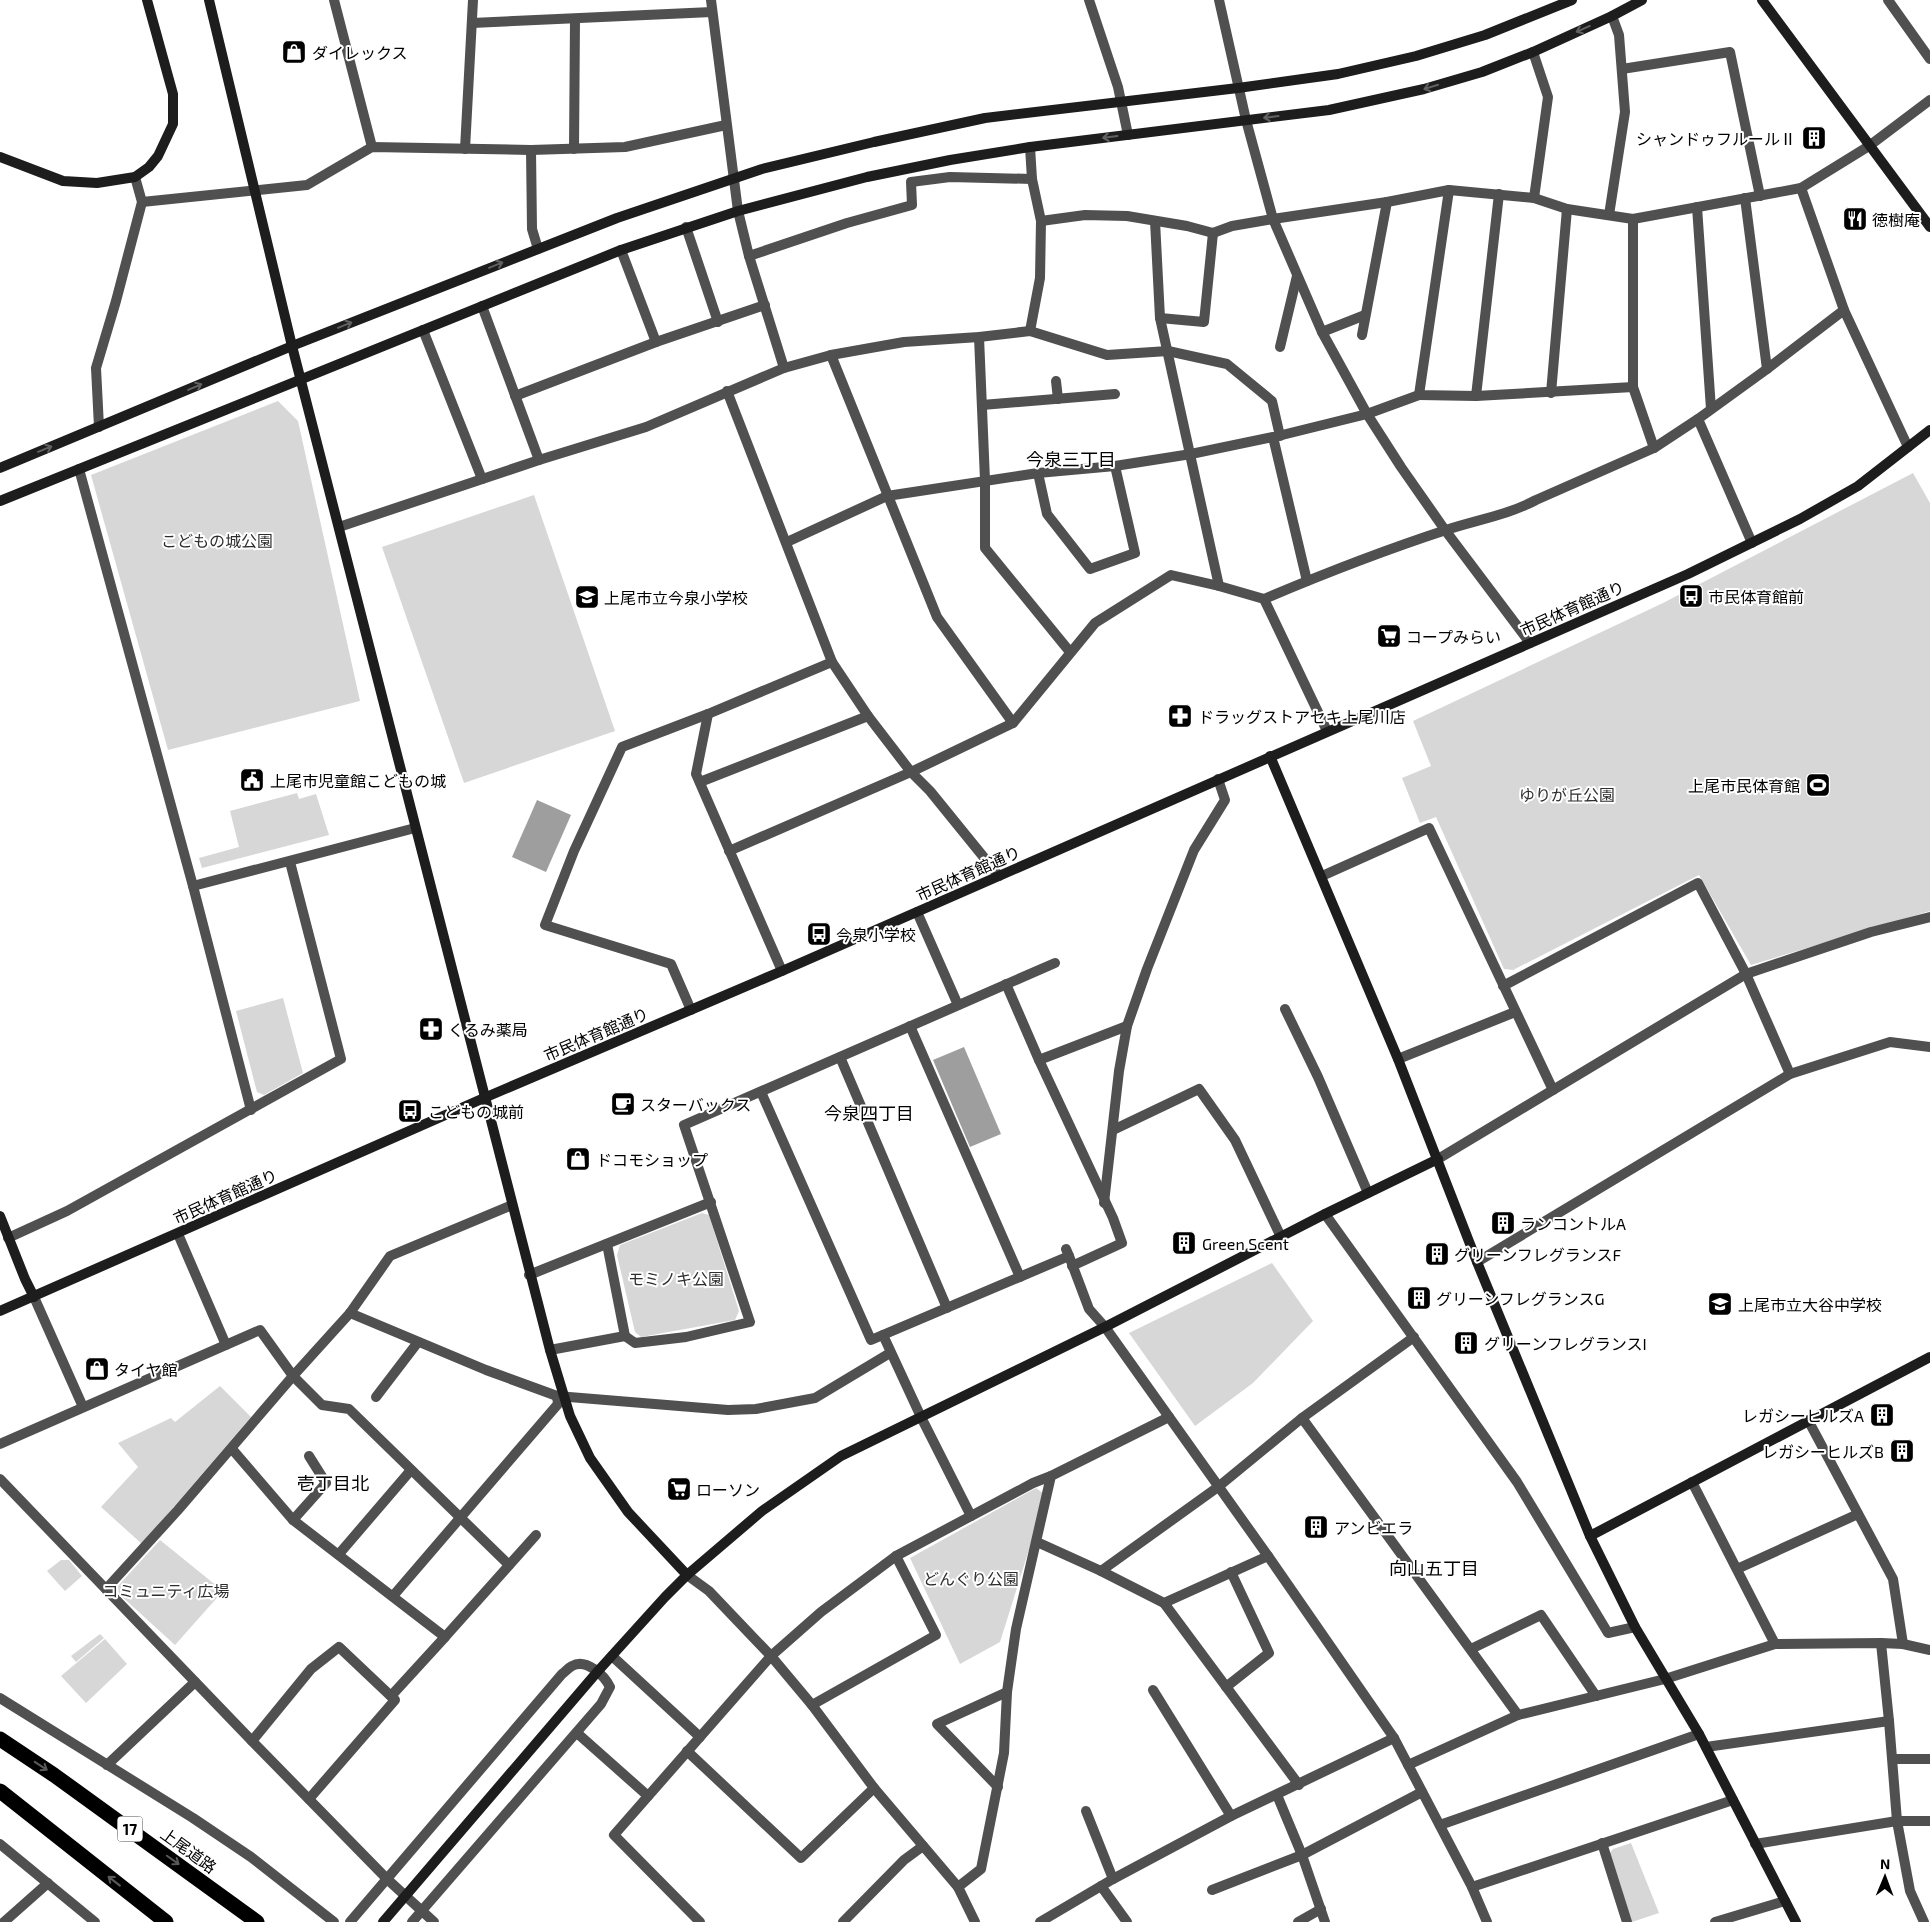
<svg xmlns="http://www.w3.org/2000/svg" width="1930" height="1922" font-family="'Exo 2','Noto Sans JP',sans-serif">
	<style>
		.green { fill: #d7d7d7 }
		.water { fill: #9e9e9e }
		.lines { fill: none; stroke-linecap: round; stroke-linejoin: round }
		.street { stroke: #505050; stroke-width: 10 }
		.secondary { stroke: #1d1d1d; stroke-width: 10 }
		.highway { stroke: #000; stroke-width: 15 }
		.oneway { stroke: #616161 }
		.oneway2 { stroke: #595959 }
		.labels { text-anchor: middle; dominant-baseline: central; stroke-width: 4; stroke-linejoin: round; paint-order: stroke }
		.shield { fill: #fff; stroke: #4c4c4c; stroke-width: 1 }
		.shield-label { font-size: 15px; font-weight: bold; fill: #000 }
		.poi-label { font-size: 16px; fill: #000; stroke: #fff; text-anchor: start }
		.park-label { font-size: 16px; fill: #2e2e2e; stroke: #fff }
		.street-label { font-size: 16px; fill: #000; stroke: #fff }
		.neighbourhood-label { font-size: 18px; fill: #000; stroke: #fff }
	</style>
	<rect width="100%" height="100%" fill="#fff"/>
	<g class="green">
		<polygon points="278,401 298,421 360,701 168,750 91,475"/>
		<polygon points="1913,473 1930,503 1930,911 1751,965 1699,875 1513,970 1504,969 1436,817 1420,823 1402,778 1431,766 1413,721 1663,603"/>
		<polygon points="534,495 615,731 464,783 382,547"/>
		<polygon points="297,793 299,799 316,794 329,835 202,868 199,858 239,847 230,811"/>
		<polygon points="283,998 303,1073 264,1095 257,1092 236,1011"/>
		<polygon points="702,1213 709,1215 739,1311 735,1320 641,1337 635,1332 617,1255 620,1245"/>
		<polygon points="1272,1263 1313,1321 1253,1383 1195,1426 1129,1333"/>
		<polygon points="220,1386 251,1417 142,1544 101,1507 138,1467 118,1443 171,1418 175,1422"/>
		<polygon points="1036,1488 1044,1494 1038,1521 1000,1642 960,1664 910,1558"/>
		<polygon points="160,1540 223,1591 175,1645 119,1594 118,1586"/>
		<polygon points="61,1560 69,1560 82,1576 65,1591 47,1571"/>
		<polygon points="100,1634 104,1638 76,1662 71,1656"/>
		<polygon points="105,1639 127,1664 86,1703 61,1676"/>
		<polygon points="1631,1843 1659,1913 1632,1922 1609,1854 1613,1849"/>
	</g>
	<g class="water">
		<polygon points="537,800 571,815 546,872 512,857"/>
		<polygon points="964,1047 1001,1134 970,1147 933,1060"/>
	</g>
	<g class="lines">
		<g class="street">
			<polyline points="334,0 372,147"/>
			<polyline points="711,0 738,211 749,256 784,368"/>
			<polyline points="1089,0 1118,87 1128,135"/>
			<polyline points="1219,0 1246,120 1273,219 1322,332 1367,414 1401,467 1445,530 1530,643"/>
			<polyline points="1888,0 1930,59"/>
			<polyline points="472,23 712,12"/>
			<polyline points="1533,52 1548,97 1534,198"/>
			<polyline points="1622,69 1730,52 1760,196"/>
			<polyline points="1030,147 1032,179 1041,221 1040,278 1030,331"/>
			<polyline points="465,149 473,0"/>
			<polyline points="574,149 575,19"/>
			<polyline points="531,150 532,229 538,249"/>
			<polyline points="1801,188 1844,310 1908,447"/>
			<polyline points="1449,190 1534,198 1567,209 1633,219 1801,188 1869,146 1930,100"/>
			<polyline points="1745,198 1767,369"/>
			<polyline points="142,202 307,185 372,147 531,150 625,147 726,125"/>
			<polyline points="1697,207 1711,409"/>
			<polyline points="1609,215 1625,112 1619,35 1612,16"/>
			<polyline points="1633,219 1633,387 1654,448"/>
			<polyline points="1041,221 1085,215 1127,216 1187,226 1213,233 1232,226 1273,219 1387,202"/>
			<polyline points="1155,221 1160,318 1219,586"/>
			<polyline points="686,227 718,322"/>
			<polyline points="621,250 656,342"/>
			<polyline points="749,256 847,223 912,205 911,182 950,177 1032,179"/>
			<polyline points="482,306 539,460"/>
			<polyline points="1160,318 1204,322 1213,233"/>
			<polyline points="423,330 482,479"/>
			<polyline points="1322,332 1365,315"/>
			<polyline points="1362,335 1387,202 1449,190 1419,395 1476,396 1633,387"/>
			<polyline points="979,337 985,480 985,548 1070,652"/>
			<polyline points="1280,347 1297,276"/>
			<polyline points="831,355 937,617 1013,723"/>
			<polyline points="1056,381 1058,399"/>
			<polyline points="727,391 832,662 868,716 911,772 930,791 999,876"/>
			<polyline points="1551,393 1567,209"/>
			<polyline points="515,396 656,342 765,305"/>
			<polyline points="1476,396 1499,194"/>
			<polyline points="982,405 1115,394"/>
			<polyline points="1698,419 1752,543"/>
			<polyline points="99,427 96,368 116,301 142,202 135,177"/>
			<polyline points="1274,437 1367,414 1419,395"/>
			<polyline points="79,469 193,886 251,1110"/>
			<polyline points="1038,473 1047,514 1090,569 1135,553 1115,466"/>
			<polyline points="339,527 539,460 646,427 784,368 831,355 904,342 979,337 1030,331 1107,355 1168,351 1227,364 1272,401 1280,436"/>
			<polyline points="787,542 887,496 1038,473 1115,466 1191,454 1273,437 1307,581"/>
			<polyline points="1264,599 1327,731"/>
			<polyline points="708,714 696,774 782,971"/>
			<polyline points="700,782 868,716"/>
			<path d="M 729,851 L 911,772 L 1013,723 L 1095,623 L 1171,575 L 1219,586 L 1264,599 C 1323,574 1385,550 1446,530 C 1476,520 1508,515 1536,500 L 1654,448 L 1698,419 L 1767,369 L 1844,310"/>
			<polyline points="1322,876 1429,828 1553,1090"/>
			<polyline points="193,886 415,828"/>
			<polyline points="917,912 958,1005"/>
			<polyline points="1006,984 1039,1060 1113,1218 1122,1243 1072,1266"/>
			<polyline points="1503,986 1698,883 1746,974 1790,1074"/>
			<polyline points="1285,1009 1318,1077 1368,1193"/>
			<polyline points="691,1010 671,964 545,925 574,851 622,747 708,714 832,662"/>
			<polyline points="910,1026 1020,1277"/>
			<polyline points="840,1057 947,1308"/>
			<polyline points="1398,1059 1515,1012"/>
			<polyline points="1039,1060 1127,1026"/>
			<polyline points="761,1092 871,1340 1069,1256 1066,1249"/>
			<polyline points="1113,1130 1199,1089 1235,1140 1281,1237"/>
			<polyline points="1438,1159 1746,974 1871,932 1930,917"/>
			<polyline points="1104,1203 1119,1071 1127,1026 1147,969 1194,850 1225,800 1218,779"/>
			<polyline points="1325,1214 1517,1482 1608,1633 1635,1627"/>
			<polyline points="178,1234 226,1345"/>
			<polyline points="8,1238 67,1211 341,1059 290,862"/>
			<polyline points="1069,1256 1089,1309 1105,1327 1268,1556 1394,1738 1472,1887 1487,1922"/>
			<polyline points="1477,1262 1790,1074 1890,1042 1930,1047"/>
			<polyline points="529,1275 711,1202"/>
			<polyline points="34,1297 83,1407"/>
			<polyline points="350,1313 486,1370 557,1396 728,1410 756,1409 815,1398 890,1353"/>
			<polyline points="883,1335 921,1417 971,1516"/>
			<polyline points="625,1336 635,1343 686,1337 750,1322 684,1125 1055,963"/>
			<polyline points="550,1350 625,1336 607,1244"/>
			<polyline points="376,1397 418,1342"/>
			<polyline points="1302,1418 1518,1715"/>
			<polyline points="1808,1420 1893,1579 1903,1644"/>
			<polyline points="0,1444 260,1330 293,1376 322,1405 349,1409 509,1565"/>
			<polyline points="232,1449 293,1520 445,1637 536,1535"/>
			<polyline points="0,1479 252,1741 387,1879 434,1922"/>
			<polyline points="1692,1482 1775,1644"/>
			<polyline points="293,1520 326,1483 309,1456"/>
			<polyline points="1037,1542 1101,1571 1164,1603 1268,1556"/>
			<polyline points="339,1554 411,1470"/>
			<polyline points="1737,1569 1858,1514"/>
			<polyline points="1101,1571 1218,1487 1302,1418 1414,1337"/>
			<polyline points="687,1575 709,1591 771,1656 812,1705 874,1788 958,1887"/>
			<polyline points="106,1589 178,1510 293,1376 350,1313 390,1256 512,1205"/>
			<polyline points="393,1596 558,1404 557,1396"/>
			<polyline points="1164,1603 1299,1785"/>
			<polyline points="1881,1643 1889,1721 1897,1821 1910,1891 1924,1922"/>
			<polyline points="1471,1649 1541,1615 1596,1696"/>
			<polyline points="612,1656 700,1737"/>
			<polyline points="1226,1687 1269,1653 1231,1572"/>
			<polyline points="1153,1690 1231,1816"/>
			<polyline points="391,1696 445,1637"/>
			<polyline points="0,1698 193,1818 251,1857 334,1922"/>
			<polyline points="812,1705 936,1635 896,1556"/>
			<polyline points="577,1733 648,1796"/>
			<polyline points="252,1741 311,1669 339,1647 395,1700 309,1799"/>
			<polyline points="1706,1747 1889,1721"/>
			<polyline points="687,1751 801,1858 874,1788"/>
			<polyline points="1893,1759 1930,1759"/>
			<polyline points="107,1765 195,1682"/>
			<polyline points="1408,1765 1518,1715 1665,1679 1775,1644 1881,1643 1903,1644 1930,1650"/>
			<polyline points="998,1787 937,1724 1007,1692"/>
			<polyline points="1277,1795 1302,1855 1325,1922"/>
			<polyline points="1086,1811 1113,1879"/>
			<polyline points="1440,1825 1699,1734"/>
			<polyline points="1602,1843 1627,1922"/>
			<polyline points="0,1844 95,1922"/>
			<polyline points="1755,1844 1897,1821 1930,1821"/>
			<polyline points="1101,1886 1127,1922"/>
			<polyline points="1472,1887 1733,1800"/>
			<polyline points="1212,1890 1302,1855 1422,1792"/>
			<polyline points="4,1922 48,1883"/>
			<path d="M 350,1922 L 562,1674 C 565,1672 568,1668 572,1666 C 586,1658 604,1675 610,1687 L 601,1704 L 412,1922"/>
			<polyline points="700,1922 614,1835 771,1656 821,1612 896,1556 1033,1483 1051,1476"/>
			<polyline points="843,1922 904,1860 923,1846"/>
			<polyline points="975,1922 958,1887 981,1869 1004,1753 1007,1692 1016,1629 1051,1476 1169,1417"/>
			<polyline points="1040,1922 1113,1879 1231,1816 1394,1738"/>
			<polyline points="1298,1922 1321,1909"/>
			<polyline points="1715,1922 1785,1901"/>
		</g>
		<g class="secondary">
			<polyline points="209,0 292,346 550,1350 570,1416 590,1458 628,1512 687,1575"/>
			<polyline points="1762,0 1930,227"/>
			<polyline points="0,157 63,181 97,183 135,177 149,167 158,156 173,124 173,94 147,0"/>
			<polyline points="0,468 292,346 617,218 762,169 874,142 985,118 1238,88 1338,74 1416,56 1485,35 1572,0"/>
			<polyline points="0,501 621,250 738,211 867,177 950,160 1030,147 1329,110 1424,89 1482,72 1533,52 1612,16 1642,0"/>
			<polyline points="1270,756 1398,1059 1477,1262 1590,1536 1635,1627 1699,1734 1796,1922"/>
			<polyline points="0,1216 25,1279 34,1297"/>
			<polyline points="0,1311 484,1098 782,971 1688,574 1800,519 1858,486 1930,430"/>
			<polyline points="1590,1536 1930,1357"/>
			<polyline points="383,1922 598,1671 665,1597 687,1575 762,1511 841,1456 1105,1327 1325,1214 1438,1159"/>
		</g>
		<g class="highway">
			<polyline points="0,1739 54,1775 257,1922"/>
			<polyline points="0,1791 166,1922"/>
		</g>
	</g>
	<defs><path id="oneway-shaft" d="M-6 0H5M1.5-3L5.5 0L1.5 3" fill="none" stroke-width="1.6" stroke-linecap="round" stroke-linejoin="round" transform="scale(1.25)"/></defs>
	<g class="oneway">
		<use href="#oneway-shaft" transform="translate(1583 29) rotate(156)"/>
		<use href="#oneway-shaft" transform="translate(1431 87) rotate(163)"/>
		<use href="#oneway-shaft" transform="translate(1271 117) rotate(173)"/>
		<use href="#oneway-shaft" transform="translate(1110 137) rotate(173)"/>
		<use href="#oneway-shaft" transform="translate(496 265) rotate(-22)"/>
		<use href="#oneway-shaft" transform="translate(345 325) rotate(-22)"/>
		<use href="#oneway-shaft" transform="translate(195 387) rotate(-23)"/>
		<use href="#oneway-shaft" transform="translate(45 449) rotate(-22)"/>
	</g>
	<g class="oneway2">
		<use href="#oneway-shaft" transform="translate(41 1766) rotate(33)"/>
		<use href="#oneway-shaft" transform="translate(173 1860) rotate(35)"/>
		<use href="#oneway-shaft" transform="translate(114 1881) rotate(-142)"/>
	</g>
	<defs>
		<symbol id="shop-square" viewBox="-11 -11 22 22"><rect x="-9" y="-9" width="18" height="18" rx="4" fill="#000" stroke="#fff"/><path d="M-5-2.5h2.3a2.7 3.5 0 0 1 5.4 0H5L5.5 6h-11ZM-1.5-2.5h3a1.5 2.3 0 0 0-3 0Z" fill="#fff"/></symbol>
		<symbol id="building-square" viewBox="-11 -11 22 22"><rect x="-9" y="-9" width="18" height="18" rx="4" fill="#000" stroke="#fff"/><path d="M-4-6H4V6H1V3H-1V6H-4ZM-2.5-4.3h1.7v1.8h-1.7ZM.8-4.3h1.7v1.8H.8ZM-2.5-1h1.7V.8h-1.7ZM.8-1h1.7V.8H.8Z" fill="#fff"/></symbol>
		<symbol id="restaurant-square" viewBox="-11 -11 22 22"><rect x="-9" y="-9" width="18" height="18" rx="4" fill="#000" stroke="#fff"/><path d="M-5-6h1v4h1v-4h1v4h1v-4h1v5L-1.5 .5V6h-2V.5L-5-1ZM5-6V6H3V1.5H1.5Q1.5-4 5-6Z" fill="#fff"/></symbol>
		<symbol id="bus-square" viewBox="-11 -11 22 22"><rect x="-9" y="-9" width="18" height="18" rx="4" fill="#000" stroke="#fff"/><path d="M-5-6H5V4H4V6H2V4H-2V6H-4V4H-5ZM-3.5-4V0h7V-4ZM-3.5 1.2v1.5H-2V1.2ZM2 1.2v1.5H3.5V1.2Z" fill="#fff"/></symbol>
		<symbol id="school-square" viewBox="-11 -11 22 22"><rect x="-9" y="-9" width="18" height="18" rx="4" fill="#000" stroke="#fff"/><path d="M0-5L7-2L0 1L-7-2ZM-4 1L0 2.5L4 1V4Q0 6-4 4Z" fill="#fff"/></symbol>
		<symbol id="supermarket-square" viewBox="-11 -11 22 22"><rect x="-9" y="-9" width="18" height="18" rx="4" fill="#000" stroke="#fff"/><path d="M-6-5.5h2.5l.6 2H6L4.5 2H-2.5L-4.4-4H-6ZM-1.5 3.2a1.3 1.3 0 1 0 .1 0ZM3 3.2a1.3 1.3 0 1 0 .1 0Z" fill="#fff"/></symbol>
		<symbol id="pharmacy-square" viewBox="-11 -11 22 22"><rect x="-9" y="-9" width="18" height="18" rx="4" fill="#000" stroke="#fff"/><path d="M-2-6h4v4h4v4h-4v4h-4v-4h-4v-4h4Z" fill="#fff"/></symbol>
		<symbol id="civic-square" viewBox="-11 -11 22 22"><rect x="-9" y="-9" width="18" height="18" rx="4" fill="#000" stroke="#fff"/><path d="M-.6-6.5H3V-4.5H.6V-3L4-1V1h2V6H-6V1h2V-1L-.6-3ZM-1.2 2.5V6h2.4V2.5Z" fill="#fff"/></symbol>
		<symbol id="stadium-square" viewBox="-11 -11 22 22"><rect x="-9" y="-9" width="18" height="18" rx="4" fill="#000" stroke="#fff"/><path d="M0-5a6.5 5 0 1 0 0 10a6.5 5 0 1 0 0-10ZM-3.5-1.8h7v3.6h-7Z" fill="#fff"/></symbol>
		<symbol id="cafe-square" viewBox="-11 -11 22 22"><rect x="-9" y="-9" width="18" height="18" rx="4" fill="#000" stroke="#fff"/><path d="M-5.5-4.5H6V0H3Q3 3.5 0 3.5H-2.5Q-5.5 3.5-5.5 0ZM3-3.2v2h1.7v-2ZM-6 4.5H4V6H-6Z" fill="#fff"/></symbol>
	</defs>
	<g fill-rule="evenodd">
		<use href="#shop-square" x="280" y="38" width="28" height="28"/>
		<use href="#building-square" x="1800" y="124" width="28" height="28"/>
		<use href="#restaurant-square" x="1841" y="205" width="28" height="28"/>
		<use href="#bus-square" x="1677" y="582" width="28" height="28"/>
		<use href="#school-square" x="573" y="583" width="28" height="28"/>
		<use href="#supermarket-square" x="1375" y="622" width="28" height="28"/>
		<use href="#pharmacy-square" x="1166" y="702" width="28" height="28"/>
		<use href="#civic-square" x="238" y="766" width="28" height="28"/>
		<use href="#stadium-square" x="1804" y="771" width="28" height="28"/>
		<use href="#bus-square" x="805" y="920" width="28" height="28"/>
		<use href="#pharmacy-square" x="417" y="1015" width="28" height="28"/>
		<use href="#cafe-square" x="609" y="1090" width="28" height="28"/>
		<use href="#bus-square" x="396" y="1097" width="28" height="28"/>
		<use href="#shop-square" x="564" y="1145" width="28" height="28"/>
		<use href="#building-square" x="1489" y="1209" width="28" height="28"/>
		<use href="#building-square" x="1170" y="1229" width="28" height="28"/>
		<use href="#building-square" x="1423" y="1240" width="28" height="28"/>
		<use href="#building-square" x="1405" y="1284" width="28" height="28"/>
		<use href="#school-square" x="1706" y="1290" width="28" height="28"/>
		<use href="#building-square" x="1452" y="1329" width="28" height="28"/>
		<use href="#shop-square" x="83" y="1355" width="28" height="28"/>
		<use href="#building-square" x="1868" y="1401" width="28" height="28"/>
		<use href="#building-square" x="1888" y="1437" width="28" height="28"/>
		<use href="#supermarket-square" x="665" y="1475" width="28" height="28"/>
		<use href="#building-square" x="1302" y="1513" width="28" height="28"/>
	</g>
	<g class="labels">
		<rect class="shield" x="117.5" y="1816.5" width="25" height="25" rx="4"/>
		<g class="shield-label">
			<text x="130" y="1829">17</text>
		</g>
		<g class="poi-label">
			<text x="312" y="52">ダイレックス</text>
			<text x="1796" y="138" text-anchor="end">シャンドゥフルールⅡ</text>
			<text x="1872" y="219">徳樹庵</text>
			<text x="1708" y="596">市民体育館前</text>
			<text x="604" y="597">上尾市立今泉小学校</text>
			<text x="1406" y="636">コープみらい</text>
			<text x="1198" y="716">ドラッグストアセキ上尾川店</text>
			<text x="270" y="780">上尾市児童館こどもの城</text>
			<text x="1800" y="785" text-anchor="end">上尾市民体育館</text>
			<text x="836" y="934">今泉小学校</text>
			<text x="448" y="1029">くるみ薬局</text>
			<text x="640" y="1104">スターバックス</text>
			<text x="428" y="1111">こどもの城前</text>
			<text x="596" y="1159">ドコモショップ</text>
			<text x="1520" y="1223">ランコントルA</text>
			<text x="1202" y="1243">Green Scent</text>
			<text x="1454" y="1254">グリーンフレグランスF</text>
			<text x="1436" y="1298">グリーンフレグランスG</text>
			<text x="1738" y="1304">上尾市立大谷中学校</text>
			<text x="1484" y="1343">グリーンフレグランスI</text>
			<text x="114" y="1369">タイヤ館</text>
			<text x="1864" y="1415" text-anchor="end">レガシーヒルズA</text>
			<text x="1884" y="1451" text-anchor="end">レガシーヒルズB</text>
			<text x="696" y="1489">ローソン</text>
			<text x="1334" y="1527">アンビエラ</text>
		</g>
		<g class="park-label">
			<text x="217" y="540">こどもの城公園</text>
			<text x="1567" y="794">ゆりが丘公園</text>
			<text x="676" y="1278">モミノキ公園</text>
			<text x="971" y="1578">どんぐり公園</text>
			<text x="166" y="1590">コミュニティ広場</text>
		</g>
		<g class="street-label">
			<text transform="translate(1572 608) rotate(-24)">市民体育館通り</text>
			<text transform="translate(968 873) rotate(-24)">市民体育館通り</text>
			<text transform="translate(596 1034) rotate(-23)">市民体育館通り</text>
			<text transform="translate(225 1196) rotate(-24)">市民体育館通り</text>
			<text transform="translate(189 1850) rotate(36)">上尾道路</text>
		</g>
		<g class="neighbourhood-label">
			<text x="1071" y="459">今泉三丁目</text>
			<text x="869" y="1113">今泉四丁目</text>
			<text x="333" y="1483">壱丁目北</text>
			<text x="1434" y="1568">向山五丁目</text>
		</g>
	</g>
	<g transform="translate(1885 1877) rotate(1)" stroke="#ffffff" stroke-width="4" paint-order="stroke">
	<path d="M0-4L9 19L0 12L-9 19Z" fill="#000000"/>
	<text y="-8" font-size="14" font-weight="bold" text-anchor="middle" fill="#000000">N</text>
	</g>
</svg>
